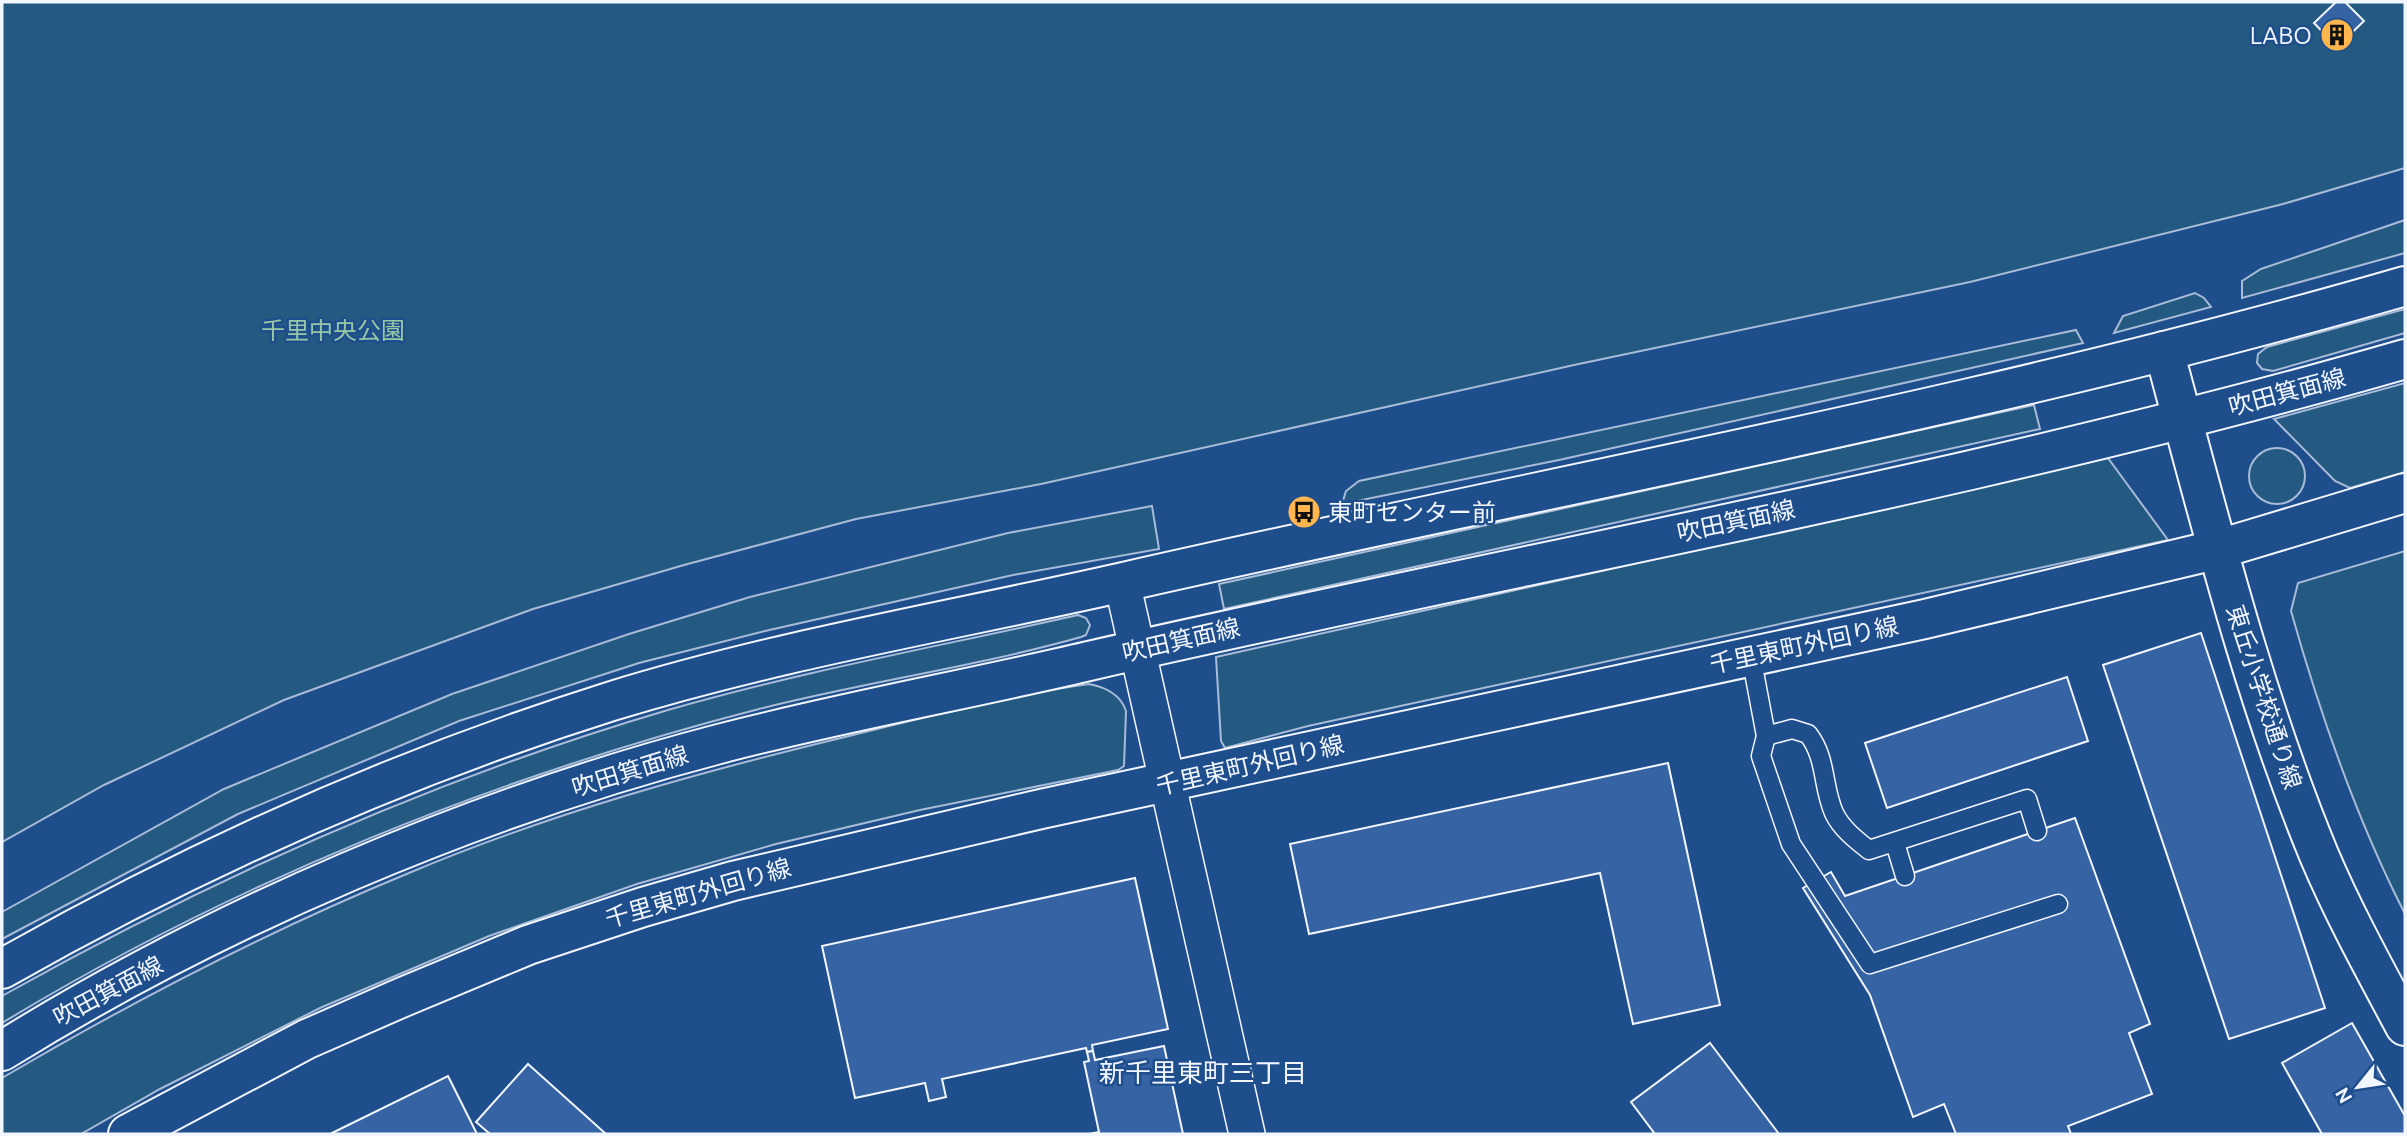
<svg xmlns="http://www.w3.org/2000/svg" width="2407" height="1136" font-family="Ubuntu,'Noto Sans JP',sans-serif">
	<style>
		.green { fill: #245a82; stroke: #a8bbd7; stroke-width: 2 }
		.building { fill: #3563a3; stroke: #f2f6ff; stroke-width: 2 }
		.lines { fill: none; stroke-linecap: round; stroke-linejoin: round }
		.lane-casing { stroke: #f2f6ff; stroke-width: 21 }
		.street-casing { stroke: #f2f6ff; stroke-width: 38 }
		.secondary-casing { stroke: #f2f6ff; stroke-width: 42 }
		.lane { stroke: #1f4e8c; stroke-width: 18 }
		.street { stroke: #1f4e8c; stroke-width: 35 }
		.secondary { stroke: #1f4e8c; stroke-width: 38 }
		.labels { text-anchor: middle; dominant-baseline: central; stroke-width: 5; stroke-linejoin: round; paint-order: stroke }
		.poi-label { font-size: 24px; fill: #f2f6ff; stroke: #1f4e8c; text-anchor: end }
		.park-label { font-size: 24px; fill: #97c8a6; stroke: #1f4e8c }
		.street-label { font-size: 24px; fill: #f2f6ff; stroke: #1f4e8c }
		.neighbourhood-label { font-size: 26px; fill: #f2f6ff; stroke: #1f4e8c }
	</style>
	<rect width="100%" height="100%" fill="#1f4e8c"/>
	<g class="green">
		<polygon points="2,2 2405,2 2405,168 2283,204 1970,282 1574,365 1041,484 856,519 684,565 533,609 284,700 104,785 2,842"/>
		<polygon points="2405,220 2405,253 2242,298 2242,281 2261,269"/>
		<polygon points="2195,293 2204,298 2211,307 2114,333 2123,316"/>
		<polygon points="2405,309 2405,333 2273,371 2262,369 2257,363 2258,354 2267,347"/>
		<polygon points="2076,330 2083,343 1559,460 1342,504 1346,491 1359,481"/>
		<polygon points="2405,383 2405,472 2350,488 2335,481 2274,419"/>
		<polygon points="2034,405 2040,429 1224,609 1219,584"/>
		<circle cx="2277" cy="476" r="28"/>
		<polygon points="2108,458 2168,540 1308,726 1225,748 1221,741 1216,657"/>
		<polygon points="1152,506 1159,549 1013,575 765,631 639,663 459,721 238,814 2,939 2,912 224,789 452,694 629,634 750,597 1008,533"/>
		<path d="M 2405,551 L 2405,914 C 2356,818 2320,714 2291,611 L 2298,583 Z"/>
		<path d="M 1078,615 L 1086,618 L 1090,625 L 1086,635 L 1081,637 C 975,667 865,682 759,709 C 495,777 235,882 2,1023 L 2,996 C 214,877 434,779 668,710 C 803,671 941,646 1078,615 Z"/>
		<path d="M 1089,684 C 1105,687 1121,695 1126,711 L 1124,766 L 1118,770 L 920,810 L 776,844 L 637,884 L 489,936 L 320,1008 L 160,1089 L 81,1134 L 2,1134 L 2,1078 C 133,1001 268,931 409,873 C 551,813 700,772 849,736 C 926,717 1011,695 1089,684 Z"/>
	</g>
	<g class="building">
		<polygon points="2336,2 2345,2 2364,21 2337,47 2314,23"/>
		<polygon points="2201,633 2325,1008 2229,1039 2103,665"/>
		<polygon points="2067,677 2088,741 1887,808 1865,743"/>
		<polygon points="1668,763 1720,1005 1633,1024 1600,873 1309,934 1290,844"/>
		<polygon points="2075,818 2150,1024 2129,1033 2152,1094 2068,1126 2071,1134 1956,1134 1944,1104 1913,1117 1870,995 1803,888 1831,872 1845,896"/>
		<polygon points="1135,878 1168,1029 1092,1045 1093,1051 1087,1052 1086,1048 942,1079 946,1097 929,1101 925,1083 855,1098 822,946"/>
		<polygon points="2352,1023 2405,1116 2405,1134 2322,1134 2282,1063"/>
		<polygon points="1710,1043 1779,1134 1655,1134 1631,1102"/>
		<polygon points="1164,1046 1183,1134 1089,1134 1099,1132 1084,1062 1089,1061 1087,1052 1093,1051 1095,1060"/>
		<polygon points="528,1064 606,1134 490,1134 476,1122"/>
		<polygon points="448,1076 477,1134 330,1134"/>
	</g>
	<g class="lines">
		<defs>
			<g id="lane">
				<polyline points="1751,656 1766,736 1761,756 1791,844 1870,964 2058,904"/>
				<path d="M 1766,736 L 1792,729 L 1808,734 C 1827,758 1822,786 1834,813 C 1841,828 1856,840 1869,850 L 2027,799 L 2037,831"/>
				<polyline points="1895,843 1905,876"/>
			</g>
			<polyline id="street" points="1122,582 1247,1134"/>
			<g id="secondary">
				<path d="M 2164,351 C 2210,520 2252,693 2319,855 C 2344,914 2375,970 2405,1026"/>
				<path d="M 2,969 C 196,859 399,768 612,701 C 781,649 956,620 1128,581 C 1554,484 1985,408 2405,286"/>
				<path d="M 2,1051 C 218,917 474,808 719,744 C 841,712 966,690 1089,661 C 1528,560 1972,484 2405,359"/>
				<polyline points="128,1134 307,1039 403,997 528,945 643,907 733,881 1041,809 1925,619 2219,549 2405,493"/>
			</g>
		</defs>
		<use href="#lane" class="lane-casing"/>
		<use href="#street" class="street-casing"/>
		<use href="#secondary" class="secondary-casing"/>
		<use href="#lane" class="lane"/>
		<use href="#street" class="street"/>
		<use href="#secondary" class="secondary"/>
	</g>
	<defs>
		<symbol id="building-disc" viewBox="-11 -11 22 22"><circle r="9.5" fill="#ffb74d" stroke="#1f4e8c"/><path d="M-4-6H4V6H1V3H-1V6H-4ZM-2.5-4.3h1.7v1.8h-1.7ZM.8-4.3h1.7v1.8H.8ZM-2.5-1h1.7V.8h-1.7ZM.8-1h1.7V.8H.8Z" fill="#111"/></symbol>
		<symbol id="bus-disc" viewBox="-11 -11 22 22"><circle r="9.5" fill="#ffb74d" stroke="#1f4e8c"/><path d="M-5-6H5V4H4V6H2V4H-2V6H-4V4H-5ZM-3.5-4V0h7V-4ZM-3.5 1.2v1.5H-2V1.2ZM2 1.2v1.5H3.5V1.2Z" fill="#111"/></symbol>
	</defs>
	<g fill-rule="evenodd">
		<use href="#building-disc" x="2318" y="16" width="38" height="38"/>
		<use href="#bus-disc" x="1285" y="493" width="38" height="38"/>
	</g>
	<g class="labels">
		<g class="poi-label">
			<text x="2312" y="35">LABO</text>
			<text x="1328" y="512" text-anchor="start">東町センター前</text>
		</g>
		<g class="park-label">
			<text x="333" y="330">千里中央公園</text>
		</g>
		<g class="street-label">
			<text transform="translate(2287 392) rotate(-15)">吹田箕面線</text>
			<text transform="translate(1736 521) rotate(-12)">吹田箕面線</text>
			<text transform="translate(1181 640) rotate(-13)">吹田箕面線</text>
			<text transform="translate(1804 645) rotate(-12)">千里東町外回り線</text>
			<text transform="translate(2264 697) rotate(72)">東丘小学校通り線</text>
			<text transform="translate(1250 765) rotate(-13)">千里東町外回り線</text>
			<text transform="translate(630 771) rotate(-17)">吹田箕面線</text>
			<text transform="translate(698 893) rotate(-16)">千里東町外回り線</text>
			<text transform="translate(108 991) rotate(-28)">吹田箕面線</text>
		</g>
		<g class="neighbourhood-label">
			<text x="1203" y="1072">新千里東町三丁目</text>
		</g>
	</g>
	<rect width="2407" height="1136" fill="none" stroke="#f2f6ff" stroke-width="7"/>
	<g transform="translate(2358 1087) rotate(240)" stroke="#1f4e8c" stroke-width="5" paint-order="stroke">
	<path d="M0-5L12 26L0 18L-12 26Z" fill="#f2f6ff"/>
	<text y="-10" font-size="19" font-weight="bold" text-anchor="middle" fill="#f2f6ff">N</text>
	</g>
</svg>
